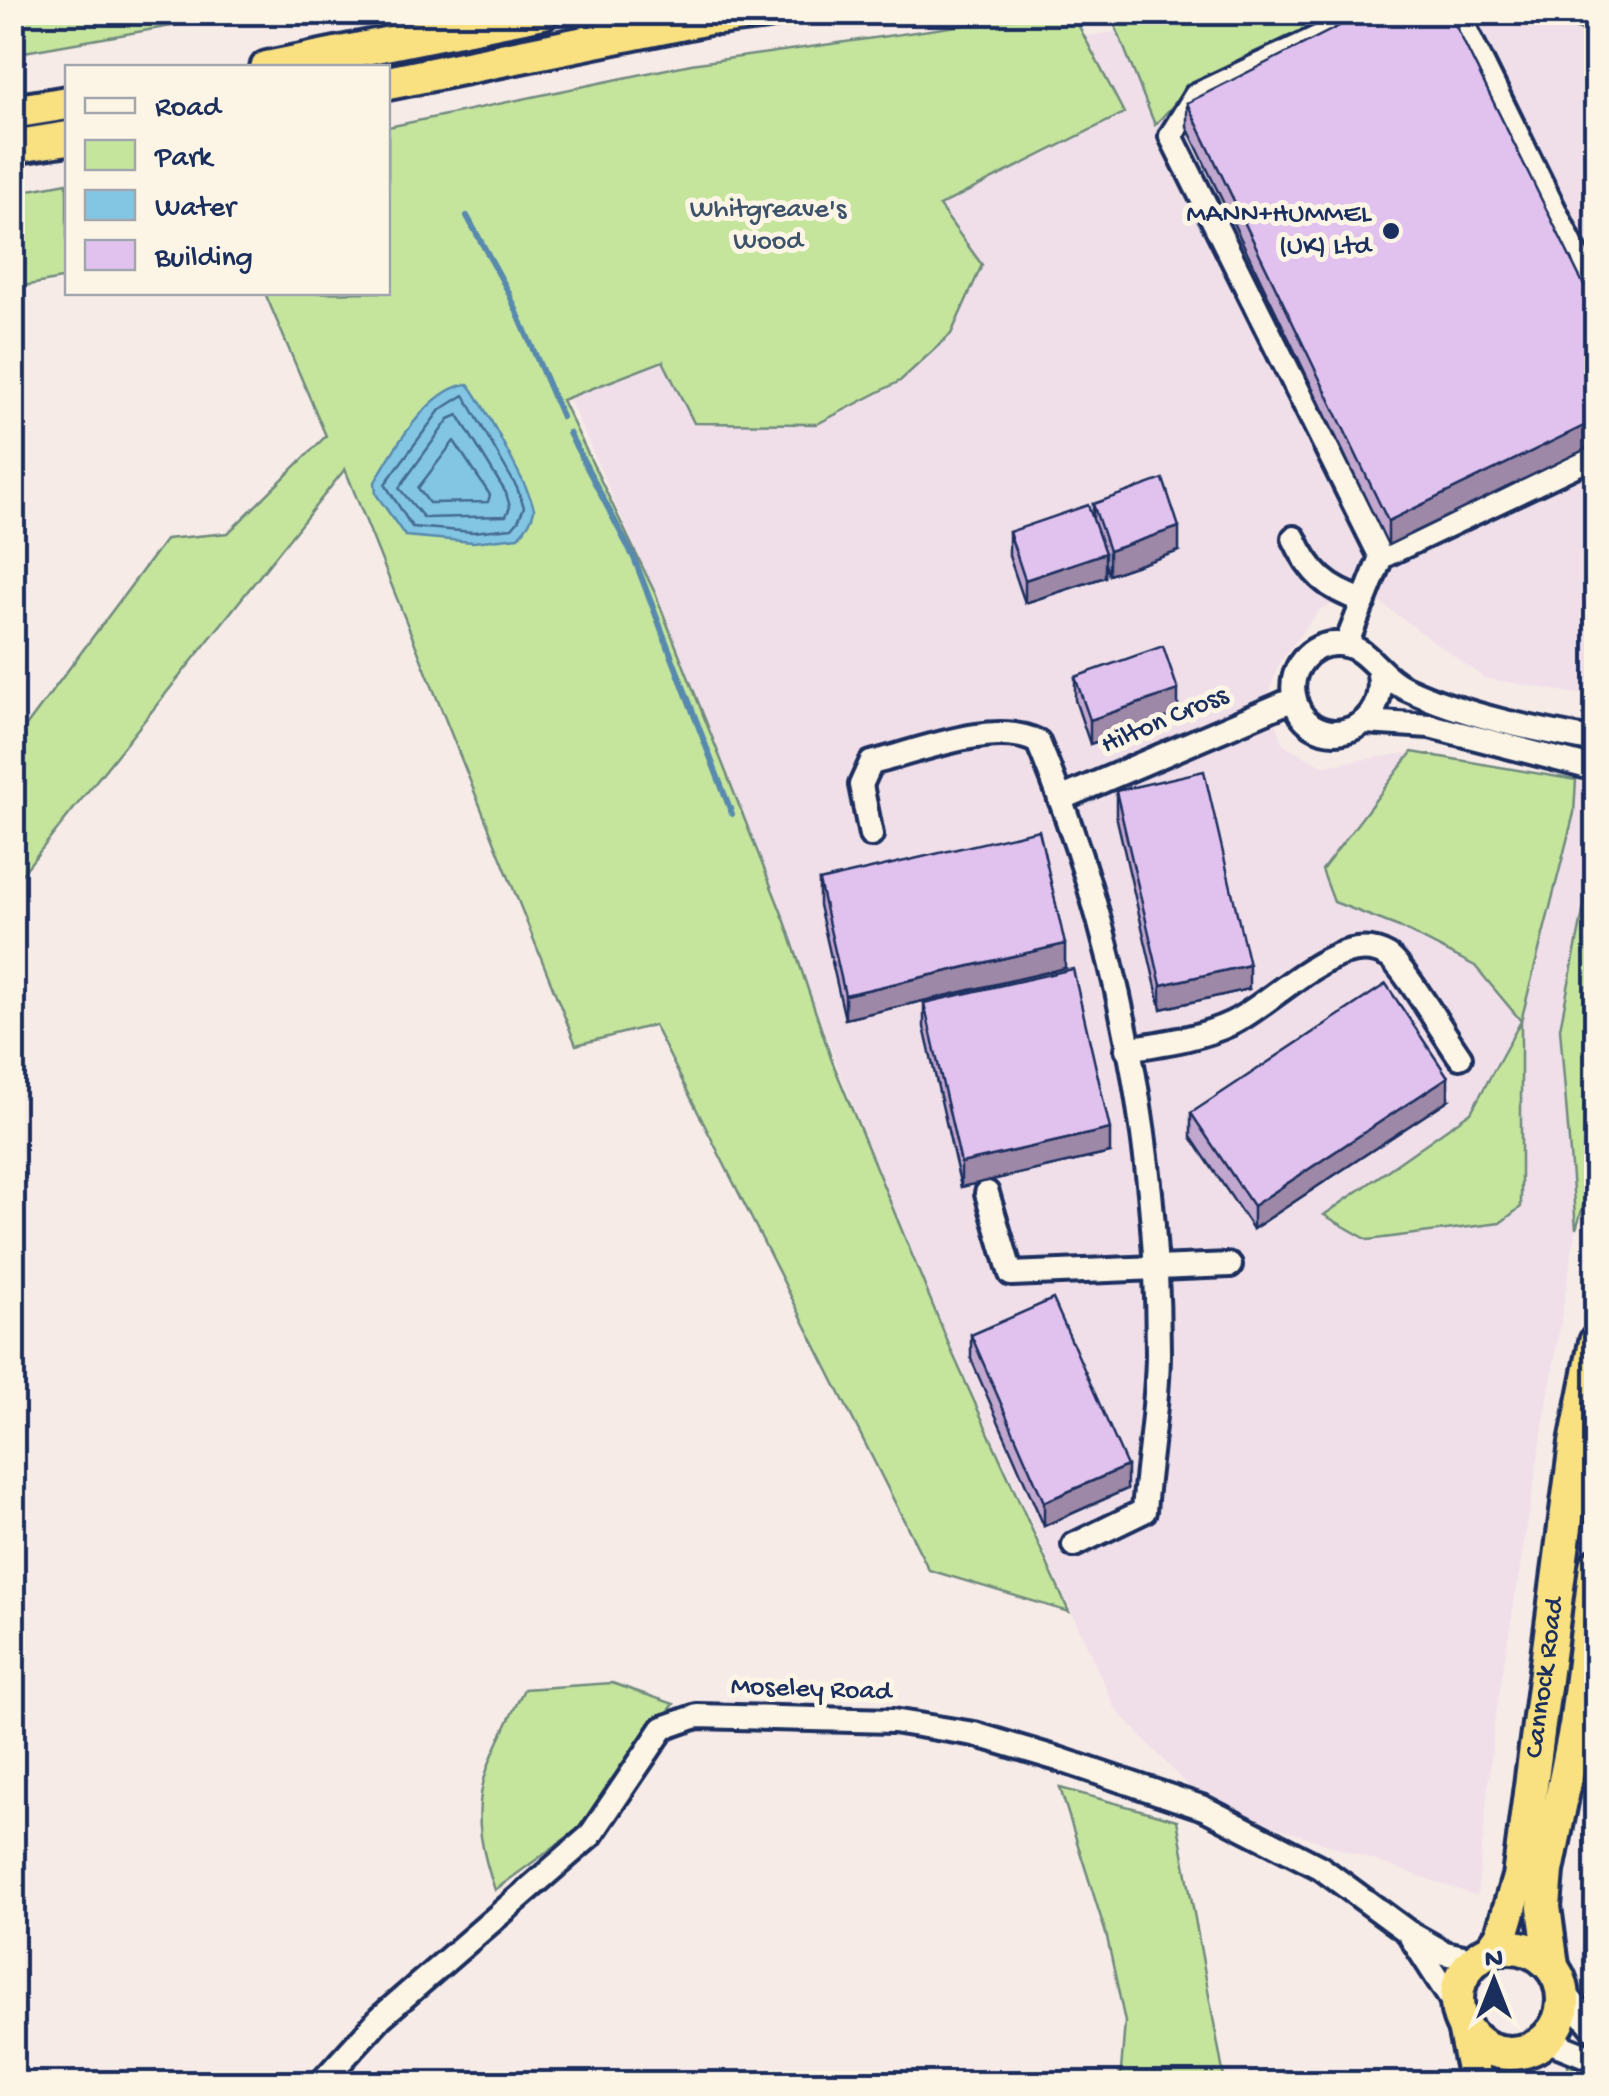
<svg xmlns="http://www.w3.org/2000/svg" width="1609" height="2096" font-family="'Gochi Hand',sans-serif">
	<style>
		.built { fill: #f0dfe9 }
		.green { fill: #c5e59d; stroke: #708a7e; stroke-width: 2.5 }
		.water { fill: #82c6e3; stroke: #598aae; stroke-width: 2.5 }
		.lines { fill: none; stroke-linecap: round; stroke-linejoin: round }
		.shore { stroke: #446b93; stroke-width: 2.5 }
		.stream { stroke: #598aae; stroke-width: 6 }
		.minor-casing { stroke: #1b2f5e; stroke-width: 30 }
		.highway-casing { stroke: #1b2f5e; stroke-width: 40 }
		.minor { stroke: #fcf5e5; stroke-width: 22 }
		.highway { stroke: #f9e181; stroke-width: 32 }
		.wall { fill: #c2a7ce; stroke: #1b2f5e; stroke-width: 2.5 }
		.shaded-wall { fill: #9e88a7; stroke: #1b2f5e; stroke-width: 2.5 }
		.building { fill: #e1c2ef; stroke: #1b2f5e; stroke-width: 2.5 }
		.poi-dot { fill: #1b2f5e; stroke: #fcf5e5; stroke-width: 4 }
		.labels { text-anchor: middle; dominant-baseline: central; stroke-width: 10; stroke-linejoin: round; paint-order: stroke }
		.park-label { font-size: 28px; fill: #3d536b; stroke: #fcf5e5 }
		.poi-label { font-size: 28px; fill: #1b2f5e; stroke: #fcf5e5; text-anchor: end }
		.street-label { font-size: 28px; fill: #1b2f5e; stroke: #fcf5e5 }
	</style>
	<rect width="100%" height="100%" fill="#f7ebe7"/>
	<filter id="ink" filterUnits="userSpaceOnUse"><feTurbulence type="fractalNoise" baseFrequency=".01" numOctaves="2"/><feDisplacementMap in="SourceGraphic" scale="20" xChannelSelector="R" yChannelSelector="G"/><feConvolveMatrix kernelMatrix="1 2 1 2 8 2 1 2 1" color-interpolation-filters="sRGB"/></filter>
	<g filter="url(#ink)">
		<g class="built">
			<polygon points="1225,13 1596,13 1596,697 1484,678 1367,593 1320,609 1280,662 1268,696 1283,744 1323,766 1412,752 1576,780 1596,789 1596,1165 1576,1229 1495,1719 1477,1896 1202,1801 1115,1708 913,1261 655,593 518,284 1084,37"/>
			<polygon points="1596,1843 1596,1970 1580,1957"/>
		</g>
		<g class="green">
			<polygon points="13,12 245,12 245,13 13,54"/>
			<polygon points="1163,12 1345,13 1188,89 1155,125 1113,20"/>
			<polygon points="1049,13 1072,13 1124,113 939,206 982,265 951,334 900,381 817,424 694,423 663,361 562,400 655,593 786,924 832,1061 952,1352 1069,1612 929,1570 654,1025 576,1045 345,469 13,885 12,745 166,539 228,533 326,436 265,293 388,292 388,127 691,64"/>
			<polygon points="1532,13 1596,13 1596,36"/>
			<polygon points="67,183 67,278 13,288 13,193"/>
			<polygon points="1412,752 1576,780 1574,813 1521,1021 1521,1207 1500,1223 1368,1240 1324,1215 1471,1112 1521,1021 1475,966 1399,927 1334,902 1322,870"/>
			<polygon points="1596,846 1596,1165 1576,1229 1560,1028"/>
			<path d="M 612,1683 L 674,1704 L 578,1829 L 495,1890 C 463,1799 484,1771 524,1689 Z"/>
			<polygon points="1060,1788 1177,1820 1225,2083 1120,2083 1125,2022 1107,1937"/>
			<polygon points="1569,2065 1596,2079 1596,2083 1560,2083"/>
		</g>
		<path class="water" d="M 468,384 C 476,391 535,499 534,510 C 532,521 525,530 518,537 L 473,542 L 405,536 L 376,494 L 375,482 C 392,451 429,388 468,384 Z"/>
		<g class="lines">
			<g class="shore">
				<polygon points="464,395 517,488 524,507 518,521 512,528 473,532 412,527 385,484 440,410"/>
				<polygon points="458,415 506,493 510,507 506,516 424,518 399,488 449,419"/>
				<polygon points="454,441 490,495 488,502 429,503 418,488"/>
			</g>
			<g class="stream">
				<polyline points="467,216 508,291 562,417"/>
				<polyline points="569,433 634,558 732,814"/>
			</g>
			<defs>
				<g id="minor">
					<polyline points="1372,12 1196,95 1171,136 1381,557"/>
					<polyline points="1457,12 1596,295"/>
					<path d="M 1294,538 C 1310,573 1327,589 1364,601"/>
					<polyline points="1346,645 1381,557 1596,455"/>
					<path d="M 1379,674 C 1389,740 1303,753 1294,695 C 1289,669 1310,643 1337,644 C 1367,644 1376,675 1405,688 C 1465,716 1532,729 1596,741"/>
					<polyline points="1365,722 1430,726 1596,769"/>
					<polyline points="1060,799 1294,699"/>
					<path d="M 871,835 L 861,785 L 871,763 C 917,752 996,719 1038,742 C 1117,932 1158,1147 1158,1352 C 1158,1404 1148,1459 1144,1511 L 1074,1545"/>
					<path d="M 1127,1049 C 1163,1043 1198,1039 1232,1023 C 1274,1003 1340,927 1388,956 C 1404,966 1446,1038 1460,1057"/>
					<polyline points="987,1193 1011,1274 1230,1265"/>
					<polyline points="1411,1937 1458,2010"/>
					<polyline points="1563,1991 1596,2031"/>
					<polyline points="1546,2040 1596,2060"/>
					<polyline points="320,2084 381,2017 590,1836 663,1728 697,1716 893,1721 974,1734 1058,1759 1204,1808 1321,1868 1408,1932 1445,1953 1476,1960"/>
				</g>
				<g id="highway">
					<polyline points="718,18 768,12"/>
					<polyline points="267,68 543,12"/>
					<polyline points="388,83 738,12"/>
					<polyline points="12,112 68,103"/>
					<polyline points="12,147 68,138"/>
					<circle cx="1510" cy="2000" r="53"/>
					<path id="s1" d="M 1491,1950 L 1502,1935 L 1519,1877 L 1576,1443 L 1596,1342"/>
					<polyline points="1552,1966 1544,1907 1547,1871 1576,1726 1596,1566"/>
					<polyline points="1464,2027 1476,2084"/>
				</g>
			</defs>
			<use href="#minor" class="minor-casing"/>
			<use href="#highway" class="highway-casing"/>
			<use href="#minor" class="minor"/>
			<use href="#highway" class="highway"/>
		</g>
		<g class="wall">
			<polygon points="1187,103 1596,310 1596,444 1388,545 1187,127"/>
			<polygon points="1093,504 1179,551 1109,575 1105,564 1105,577 1025,603 1009,556 1009,532 1093,517"/>
			<polygon points="1075,677 1178,714 1090,744 1075,700"/>
			<polygon points="1116,791 1249,989 1161,1009 1116,815"/>
			<polygon points="819,881 1065,968 845,1019 819,905"/>
			<polygon points="924,1003 1110,1153 961,1187 924,1027"/>
			<polygon points="1448,1100 1253,1229 1191,1137 1191,1113"/>
			<polygon points="971,1335 1127,1489 1044,1526 971,1359"/>
		</g>
		<g class="shaded-wall">
			<polygon points="1596,420 1596,444 1388,545 1388,521"/>
			<polygon points="1179,527 1179,551 1109,575 1109,551"/>
			<polygon points="1105,553 1105,577 1025,603 1025,580"/>
			<polygon points="1178,690 1178,714 1090,744 1090,720"/>
			<polygon points="1065,944 1065,968 845,1019 845,995"/>
			<polygon points="1249,965 1249,989 1161,1009 1161,985"/>
			<polygon points="1448,1077 1448,1100 1253,1229 1253,1206"/>
			<polygon points="1110,1129 1110,1153 961,1187 961,1163"/>
			<polygon points="1127,1466 1127,1489 1044,1526 1044,1502"/>
		</g>
		<g class="building">
			<polygon points="1367,12 1449,12 1596,310 1596,420 1388,521 1187,103"/>
			<polygon points="1163,479 1179,527 1109,551 1093,504"/>
			<polygon points="1088,505 1105,553 1025,580 1009,532"/>
			<polygon points="1163,646 1178,690 1090,720 1075,677"/>
			<polygon points="1204,771 1249,965 1161,985 1116,791"/>
			<polygon points="1039,830 1065,944 845,995 819,881"/>
			<polygon points="1073,969 1110,1129 961,1163 924,1003"/>
			<polygon points="1386,984 1448,1077 1253,1206 1191,1113"/>
			<polygon points="1053,1299 1127,1466 1044,1502 971,1335"/>
		</g>
	</g>
	<circle class="poi-dot" cx="1391" cy="231" r="10"/>
	<g class="labels">
		<g class="park-label">
			<text x="768" y="210">Whitgreave's<tspan x="768" dy="32">Wood</tspan></text>
		</g>
		<g class="poi-label">
			<text x="1371" y="215">MANN+HUMMEL<tspan x="1371" dy="32">(UK) Ltd</tspan></text>
		</g>
		<g class="street-label">
			<text transform="translate(1165 721) rotate(-23)">Hilton Cross</text>
			<text stroke="none"><textPath href="#s1" startOffset="280">Cannock Road</textPath></text>
			<text transform="translate(811 1690) rotate(2)">Moseley Road</text>
		</g>
	</g>
	<rect width="1609" height="2096" fill="none" stroke="#fcf5e5" stroke-width="50"/>
	<rect x="25" y="25" width="1559" height="2046" fill="none" stroke="#1b2f5e" stroke-width="4" filter="url(#ink)"/>
	<rect x="65" y="65" width="325" height="230" fill="#fcf5e5" stroke="#a2a6af" stroke-width="2.5"/>
	<rect x="85" y="98" width="50" height="15" fill="#fcf5e5" stroke="#a2a6af" stroke-width="2.5"/>
	<text x="155" y="115" font-size="30" fill="#1b2f5e">Road</text>
	<rect x="85" y="140" width="50" height="30" fill="#c5e59d" stroke="#a2a6af" stroke-width="2.5"/>
	<text x="155" y="165" font-size="30" fill="#1b2f5e">Park</text>
	<rect x="85" y="190" width="50" height="30" fill="#82c6e3" stroke="#a2a6af" stroke-width="2.5"/>
	<text x="155" y="215" font-size="30" fill="#1b2f5e">Water</text>
	<rect x="85" y="240" width="50" height="30" fill="#e1c2ef" stroke="#a2a6af" stroke-width="2.5"/>
	<text x="155" y="265" font-size="30" fill="#1b2f5e">Building</text>
	<g transform="translate(1494 1981)" stroke="#fcf5e5" stroke-width="8" paint-order="stroke">
	<path d="M0-8L18 38L0 25L-18 38Z" fill="#1b2f5e"/>
	<text y="-15" font-size="28" font-weight="bold" text-anchor="middle" fill="#1b2f5e">N</text>
	</g>
</svg>
